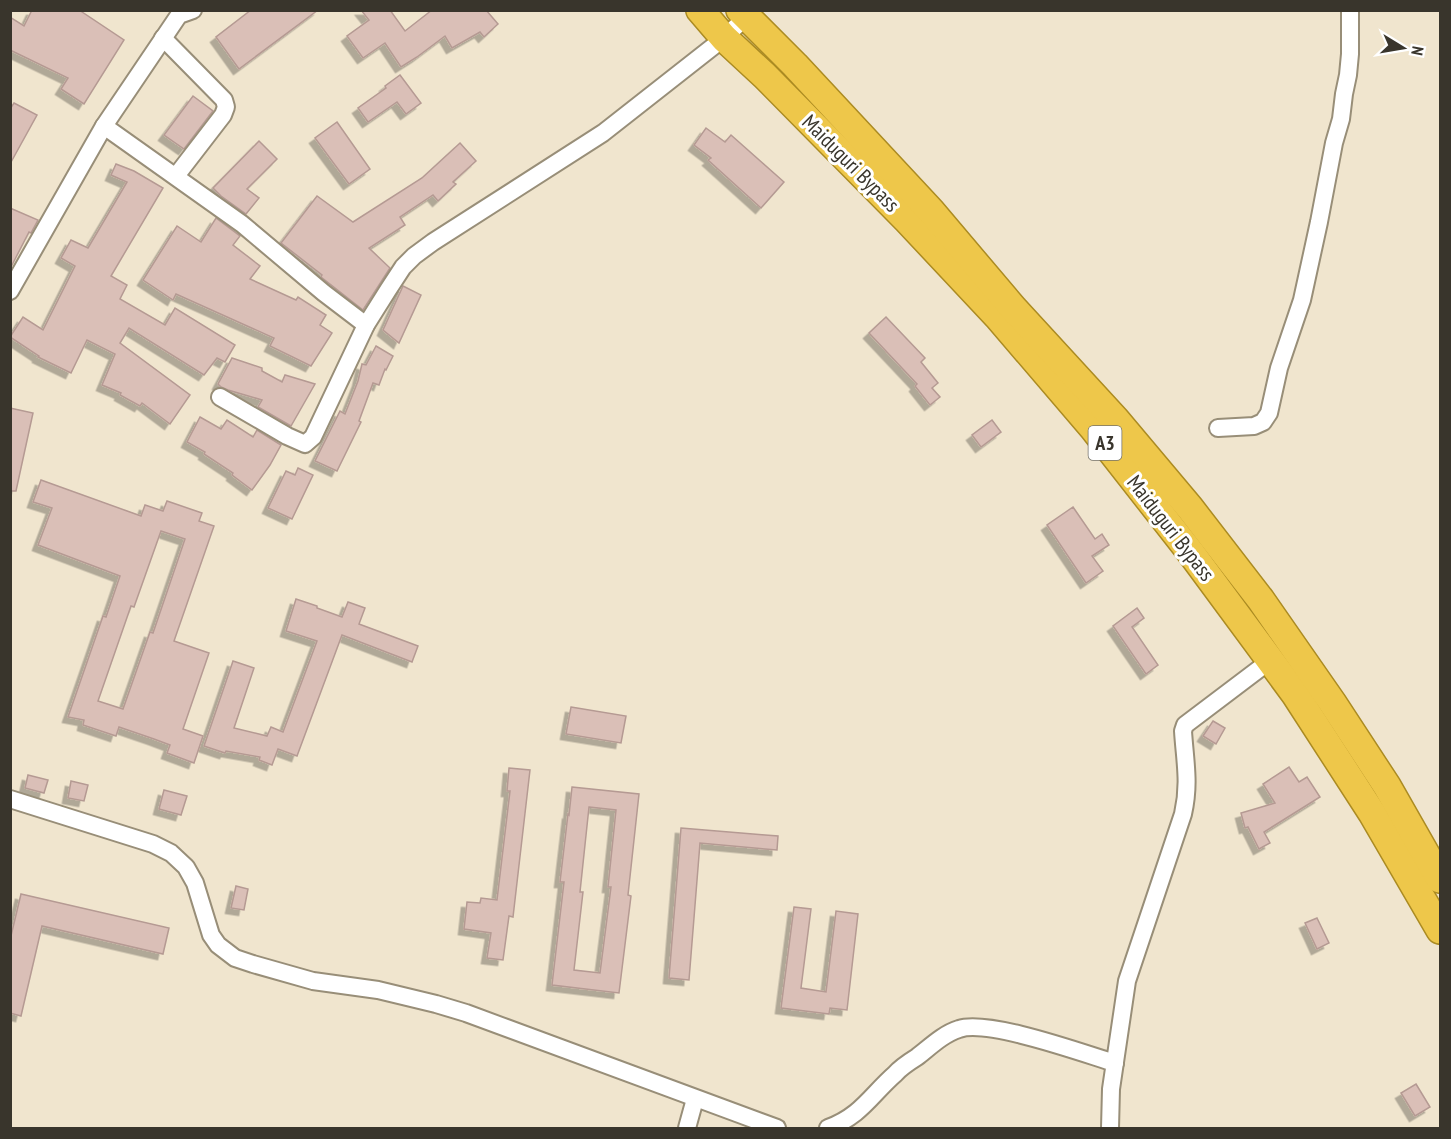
<svg xmlns="http://www.w3.org/2000/svg" width="1451" height="1139" font-family="'PT Sans Narrow',sans-serif">
	<style>
		.building { fill: #dabfb7; stroke: #b59a93; stroke-width: 1.5; fill-rule: evenodd; filter: url(#shadow) }
		.lines { fill: none; stroke-linecap: round; stroke-linejoin: round }
		.minor-casing { stroke: #988e78; stroke-width: 20 }
		.trunk-casing { stroke: #ab8b22; stroke-width: 30 }
		.minor { stroke: #fff; stroke-width: 16 }
		.trunk { stroke: #eec74a; stroke-width: 27 }
		.labels { text-anchor: middle; dominant-baseline: central; stroke-width: 6; stroke-linejoin: round; paint-order: stroke }
		.shield { fill: #fff; stroke: #74726b; stroke-width: 1.5 }
		.shield-label { font-size: 20px; font-weight: bold; fill: #39352c }
		.street-label { font-size: 21px; fill: #39352c; stroke: #fff }
	</style>
	<defs>
		<filter id="shadow"><feDropShadow dx="-5.5" dy="5.5" stdDeviation="0" flood-color="#0004"/></filter>
	</defs>
	<rect width="100%" height="100%" fill="#f0e5ce"/>
	<g class="building">
		<polygon points="32,10 79,10 124,40 84,104 61,89 68,78 10,50 10,17 24,26"/>
		<polygon points="251,10 318,10 239,69 216,37"/>
		<polygon points="361,10 390,10 405,31 432,10 486,10 498,24 484,37 480,32 452,48 445,36 417,57 401,67 385,43 363,58 347,36 369,20"/>
		<polygon points="400,75 421,103 406,114 397,102 368,122 358,108 386,88 385,86"/>
		<polygon points="193,96 213,111 184,149 164,135"/>
		<polygon points="14,103 37,115 10,164 10,109"/>
		<polygon points="337,122 370,169 349,184 315,138"/>
		<polygon points="706,128 725,142 731,135 784,182 761,208 708,160 711,158 694,145"/>
		<polygon points="259,141 277,159 247,189 259,198 246,214 221,196 213,188"/>
		<polygon points="460,143 476,161 453,182 456,184 438,201 433,195 400,217 405,225 369,248 390,268 363,310 321,277 322,275 281,243 317,196 353,222 422,178"/>
		<polygon points="116,164 134,171 163,188 111,276 127,285 120,299 165,325 175,308 235,345 225,362 217,358 204,375 129,328 120,343 190,395 170,424 142,403 140,406 120,395 121,393 102,385 115,354 87,340 71,373 38,357 39,356 10,337 23,317 43,330 75,266 61,258 71,240 88,248 127,182 111,175"/>
		<polygon points="10,208 38,220 31,233 29,232 10,269"/>
		<polygon points="216,218 240,236 233,245 260,266 250,279 296,300 298,297 326,315 320,325 332,333 311,366 270,346 274,338 176,294 173,300 143,280 177,226 201,242"/>
		<polygon points="403,286 421,295 399,343 383,330"/>
		<polygon points="886,317 925,358 921,362 938,383 932,388 940,397 930,405 915,386 917,384 869,333"/>
		<polygon points="376,346 393,356 386,370 385,369 379,385 373,383 359,421 361,422 337,471 315,461 340,411 345,414 358,381 362,364 366,365"/>
		<polygon points="232,358 262,368 262,371 282,382 285,375 315,384 291,426 258,407 262,400 228,390 221,387 218,384"/>
		<polygon points="10,408 33,413 16,491 10,491"/>
		<polygon points="200,417 221,429 227,420 253,437 257,430 281,445 270,465 252,490 232,475 233,473 204,454 205,452 187,442"/>
		<polygon points="992,420 1001,432 981,447 972,435"/>
		<polygon points="298,468 313,475 292,519 268,508 286,471 295,475"/>
		<path d="M 41,480 L 141,516 L 145,505 L 163,511 L 167,501 L 202,513 L 199,521 L 214,526 L 174,641 L 209,653 L 183,729 L 203,736 L 194,763 L 167,753 L 170,745 L 154,739 L 119,727 L 116,736 L 83,725 L 84,720 L 68,717 L 103,616 L 106,617 L 120,576 L 38,545 L 52,508 L 33,502 ZM 161,531 L 185,539 L 153,633 L 150,632 L 123,709 L 98,701 L 131,606 L 134,607 Z"/>
		<polygon points="1073,507 1095,539 1102,534 1109,545 1092,556 1103,571 1086,583 1047,525"/>
		<polygon points="296,599 317,606 317,608 342,617 348,602 365,608 359,624 418,646 412,662 342,635 297,756 278,749 272,765 259,760 260,757 226,751 225,753 204,746 233,661 254,668 234,728 267,736 271,727 283,732 317,641 286,631"/>
		<polygon points="1137,608 1144,618 1132,627 1158,665 1146,674 1113,626"/>
		<polygon points="571,707 626,716 621,743 566,734"/>
		<polygon points="1213,721 1225,728 1216,744 1203,736"/>
		<polygon points="1289,767 1299,782 1307,777 1320,797 1264,832 1270,843 1259,849 1248,827 1245,828 1241,813 1275,803 1263,784"/>
		<polygon points="509,768 530,770 513,917 509,916 503,960 487,958 491,933 464,929 467,902 480,903 481,898 497,900 510,791 507,791"/>
		<polygon points="28,775 48,780 44,793 25,788"/>
		<polygon points="71,781 88,785 84,801 68,798"/>
		<path d="M 572,787 L 639,794 L 628,895 L 631,896 L 619,993 L 552,985 L 564,882 L 560,882 L 568,814 L 569,815 ZM 589,807 L 616,810 L 608,887 L 611,887 L 600,973 L 574,970 L 583,892 L 580,892 Z"/>
		<polygon points="164,790 187,796 181,815 159,809"/>
		<polygon points="681,828 778,836 777,850 700,843 689,980 669,978"/>
		<polygon points="236,886 248,889 244,910 231,908"/>
		<polygon points="21,894 169,928 163,954 42,926 21,1016 10,1013 10,940"/>
		<polygon points="794,907 811,909 801,988 826,992 836,911 858,914 847,1010 830,1008 829,1014 781,1008"/>
		<polygon points="1317,918 1329,943 1317,949 1305,923"/>
		<polygon points="1416,1084 1430,1107 1415,1116 1401,1093"/>
	</g>
	<g class="lines">
		<defs>
			<g id="minor">
				<polyline points="163,38 224,100 226,107 223,115 176,176"/>
				<polyline points="104,126 242,224 324,293 366,325"/>
				<polyline points="10,291 104,126 179,15 193,10"/>
				<polyline points="220,397 287,436 305,444 313,437 366,325 388,290 403,267 414,256 433,242 603,133 724,38 746,17"/>
				<polyline points="1218,428 1254,426 1263,422 1269,413 1279,368 1302,300 1319,222 1334,143 1341,119 1344,94 1348,75 1350,54 1350,10"/>
				<polyline points="10,799 153,844 171,853 186,867 195,883 211,935 218,945 235,958 253,964 313,981 378,990 436,1004 466,1013 777,1128"/>
				<polyline points="687,1128 695,1099"/>
				<path d="M 828,1128 C 861,1116 871,1095 895,1074 C 901,1067 909,1062 917,1057 C 930,1047 943,1034 959,1029 C 988,1019 1082,1053 1115,1063"/>
				<path d="M 1110,1128 L 1111,1089 L 1127,981 L 1183,814 C 1190,783 1185,762 1183,731 L 1185,725 L 1271,660"/>
			</g>
			<g id="trunk">
				<polyline points="700,10 724,38 765,76 907,220 998,317 1093,428 1191,553 1295,694 1372,813 1440,930"/>
				<polyline points="740,10 795,65 931,211 1014,309 1116,420 1190,508 1261,600 1332,702 1387,786 1440,879"/>
			</g>
		</defs>
		<use href="#minor" class="minor-casing"/>
		<use href="#trunk" class="trunk-casing"/>
		<use href="#minor" class="minor"/>
		<use href="#trunk" class="trunk"/>
	</g>
	<g class="labels">
		<rect class="shield" x="1088.5" y="426" width="33" height="34" rx="4.5"/>
		<g class="shield-label">
			<text x="1105" y="443">A3</text>
		</g>
		<g class="street-label">
			<text transform="translate(851 163) rotate(45)">Maiduguri Bypass</text>
			<text transform="translate(1171 528) rotate(52)">Maiduguri Bypass</text>
		</g>
	</g>
	<rect width="1451" height="1139" fill="none" stroke="#39352c" stroke-width="24"/>
	<g transform="translate(1403 48) rotate(101)" stroke="#ffffff" stroke-width="4.5" paint-order="stroke">
	<path d="M0-4.5L10 22L0 15L-10 22Z" fill="#39352c"/>
	<text y="-9" font-size="16" font-weight="bold" text-anchor="middle" fill="#39352c">N</text>
	</g>
</svg>
